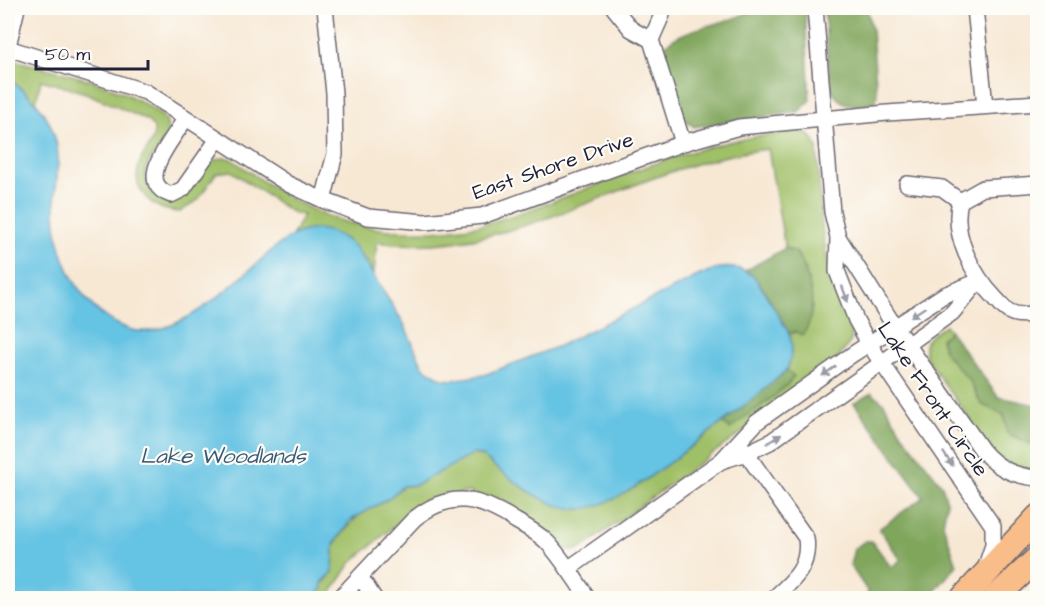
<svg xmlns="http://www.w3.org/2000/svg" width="1045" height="606" font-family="'Architects Daughter',sans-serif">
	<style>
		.green { fill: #a0c068; stroke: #617152; stroke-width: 1.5 }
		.forest { fill: #80a65c; stroke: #51644c; stroke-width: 1.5 }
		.water { fill: #65c3e3; stroke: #44728f; stroke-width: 1.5 }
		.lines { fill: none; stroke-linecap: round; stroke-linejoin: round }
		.minor-casing { stroke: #6d6771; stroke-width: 18 }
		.primary-casing { stroke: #6d6771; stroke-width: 27 }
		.minor { stroke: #fff; stroke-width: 15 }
		.primary { stroke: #f8bd89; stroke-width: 24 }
		.oneway { fill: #9c9ca7 }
		.labels { text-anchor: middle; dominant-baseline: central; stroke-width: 4.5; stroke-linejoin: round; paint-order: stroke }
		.street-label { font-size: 21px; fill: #22223b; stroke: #fdfcf7 }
		.water-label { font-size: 22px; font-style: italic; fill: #395a76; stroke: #fdfcf7 }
	</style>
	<rect width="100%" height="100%" fill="#fdfcf7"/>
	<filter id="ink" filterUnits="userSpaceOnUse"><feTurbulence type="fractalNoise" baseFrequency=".0167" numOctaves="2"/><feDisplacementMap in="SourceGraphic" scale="12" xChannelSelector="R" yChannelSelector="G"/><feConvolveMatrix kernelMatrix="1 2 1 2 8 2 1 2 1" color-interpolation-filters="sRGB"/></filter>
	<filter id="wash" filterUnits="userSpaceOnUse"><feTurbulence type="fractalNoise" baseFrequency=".008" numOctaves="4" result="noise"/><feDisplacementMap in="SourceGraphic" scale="24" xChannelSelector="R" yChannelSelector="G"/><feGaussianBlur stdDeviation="1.35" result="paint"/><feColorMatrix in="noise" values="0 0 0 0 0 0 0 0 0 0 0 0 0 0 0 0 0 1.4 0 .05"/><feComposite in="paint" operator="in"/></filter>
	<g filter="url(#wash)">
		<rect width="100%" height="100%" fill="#f7e8d4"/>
		<g class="green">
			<path d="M 8,59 C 54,70 132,86 166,120 C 167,124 169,130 167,134 C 161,153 137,164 148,186 C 155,198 164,199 176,200 C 190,185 208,152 231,159 C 256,176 281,195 309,208 C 362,234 424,236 481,225 C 580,198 671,146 775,134 C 785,132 797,129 806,133 C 812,136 815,142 817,148 L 822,228 L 827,260 L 852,335 L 851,341 L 830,369 L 582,548 L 573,551 L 561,547 L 469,492 L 425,500 L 351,563 L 328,598 L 305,598 L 312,597 L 333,572 L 334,544 L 360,513 L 388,499 L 403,486 L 416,485 L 463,458 L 473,454 L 482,456 L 527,490 L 543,497 L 599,504 L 634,488 L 673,458 L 696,444 L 722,422 L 730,429 L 793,376 L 787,371 L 792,347 L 790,334 L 798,331 L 806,270 L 796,252 L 785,248 L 768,149 C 634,163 516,262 377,242 L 374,274 L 366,260 L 300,232 L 292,236 L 303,215 L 293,213 L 231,171 L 216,173 L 198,200 L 180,212 C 154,211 129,191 140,162 C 145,149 155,143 154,128 L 147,120 L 86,93 L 41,80 L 36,102 L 8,79 Z"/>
			<path d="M 945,325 L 950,331 L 941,339 L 945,353 L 970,381 L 981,404 L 1004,415 L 1007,433 L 1037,447 L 1037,470 L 1012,466 L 997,457 L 926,358 C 921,340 930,335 945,325 Z"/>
		</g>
		<g class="forest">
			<path d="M 756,8 L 805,8 L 810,101 L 798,112 L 694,127 L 681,116 L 663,58 L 665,45 C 688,25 730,25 756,8 Z"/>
			<path d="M 824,8 L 867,8 L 872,30 L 877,96 L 875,103 C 855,108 837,107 830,85 Z"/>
			<path d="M 785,248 L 796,252 C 810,276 820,309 803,335 L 794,331 L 790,334 C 776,315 765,282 745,271 Z"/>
			<polygon points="950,331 998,397 1037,405 1037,447 1007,433 1004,415 981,404 970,381 945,353 941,339"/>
			<path d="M 787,371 L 794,376 C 782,395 748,413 730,429 L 722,422 Z"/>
			<polygon points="872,393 884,403 903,435 942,485 947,502 943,524 957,565 929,598 865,598 868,592 850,565 854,549 865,541 872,541 891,567 901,560 879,529 923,497 854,403"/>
		</g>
		<path class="water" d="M 8,79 C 30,93 48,112 55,138 C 61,157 56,181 55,201 C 54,252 76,308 126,328 C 166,345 224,293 252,268 C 284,238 315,209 356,248 L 403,322 L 423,367 L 442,379 L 452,380 L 484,375 L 559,346 L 700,275 C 713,269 725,265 740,269 C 745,271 751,274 755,278 C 758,281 789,332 790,336 C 794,346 791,357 788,367 C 784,378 654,475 635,487 C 620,497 594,510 576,509 C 547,509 503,474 482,456 L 473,454 L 416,485 L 403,486 L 388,499 L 351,520 L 334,544 L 333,572 L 322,583 L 323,589 L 312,597 L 8,598 Z"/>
	</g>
	<g filter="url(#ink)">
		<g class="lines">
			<defs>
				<g id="minor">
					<polyline points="614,8 631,29 651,40"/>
					<polyline points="661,8 662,15 651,40 683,143"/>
					<polyline points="815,8 832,212 838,237 837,271 856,320 869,344 993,526 993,545 985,569"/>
					<polyline points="975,8 985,106"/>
					<polyline points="8,46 17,8"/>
					<polyline points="8,48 146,92 288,184 323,200 368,217 425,222 482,216 683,143 739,127 887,113 1038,103"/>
					<path d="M 185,119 C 173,140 133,182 171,195 L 183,189 L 218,139"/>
					<polyline points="907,184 942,188 960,201"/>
					<path d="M 1038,184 L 983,188 L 960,201 C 951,235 973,275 996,299 C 1000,303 1005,310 1010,312 C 1018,316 1029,315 1038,312"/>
					<polyline points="323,200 335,154 334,93 325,8"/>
					<path d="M 838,237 L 895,327 L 982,450 C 998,469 1014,476 1038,478"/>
					<path d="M 741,446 L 806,538 C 810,567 794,580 774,598"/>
					<polyline points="721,461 747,453 770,442 952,313 977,283"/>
					<polyline points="568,569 721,461 757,422 853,354 944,295 979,281"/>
					<polyline points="361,578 374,598"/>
					<path d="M 340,598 L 414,519 C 451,489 480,498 516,521 C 527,527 538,533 547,542 C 563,559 575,580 588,598"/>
				</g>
				<g id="primary">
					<polyline points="963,598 1038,517"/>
					<polyline points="995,598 1038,558"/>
				</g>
			</defs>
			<use href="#minor" class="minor-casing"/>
			<use href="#primary" class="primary-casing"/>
			<use href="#minor" class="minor"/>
			<use href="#primary" class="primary"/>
		</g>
		<defs><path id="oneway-solid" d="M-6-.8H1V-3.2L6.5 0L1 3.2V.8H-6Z" transform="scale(1.5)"/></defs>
		<g class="oneway">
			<use href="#oneway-solid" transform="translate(845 294) rotate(70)"/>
			<use href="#oneway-solid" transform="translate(918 312) rotate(147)"/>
			<use href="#oneway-solid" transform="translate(829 371) rotate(145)"/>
			<use href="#oneway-solid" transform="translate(774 439) rotate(-33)"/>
			<use href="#oneway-solid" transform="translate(948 459) rotate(55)"/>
		</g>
	</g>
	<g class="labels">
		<g class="street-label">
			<text transform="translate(553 166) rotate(-19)">East Shore Drive</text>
			<text transform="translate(933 399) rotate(56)">Lake Front Circle</text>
		</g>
		<g class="water-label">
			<text x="223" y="456">Lake Woodlands</text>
		</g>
	</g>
	<rect width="1045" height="606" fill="none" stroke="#fdfcf7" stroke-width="30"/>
	<path d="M36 60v9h112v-9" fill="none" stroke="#22223b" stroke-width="3"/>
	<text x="45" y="60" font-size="18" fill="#22223b" stroke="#fdfcf7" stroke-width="4.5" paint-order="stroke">50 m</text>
</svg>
